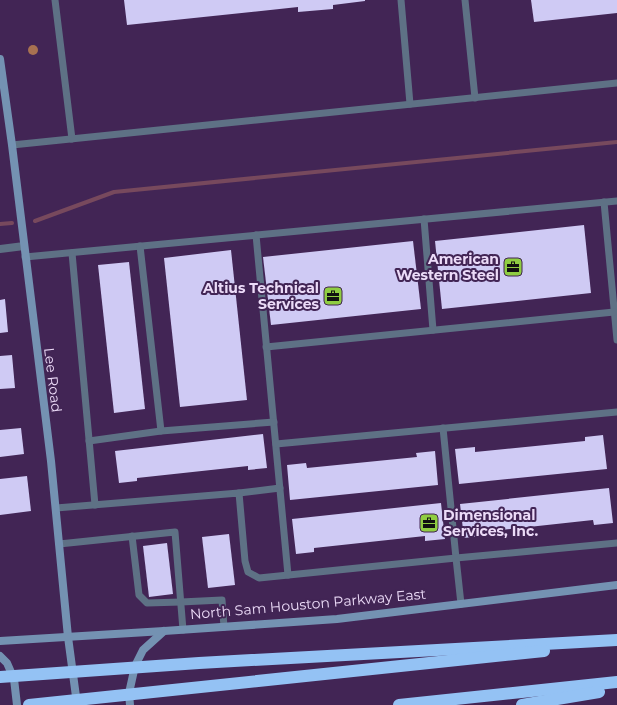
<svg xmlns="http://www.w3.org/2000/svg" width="617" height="705" font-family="Montserrat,sans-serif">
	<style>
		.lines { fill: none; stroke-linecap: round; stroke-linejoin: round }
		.stream { stroke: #77495d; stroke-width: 4 }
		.building { fill: #cfcaf4 }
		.lane { stroke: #5e7185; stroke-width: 7 }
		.street { stroke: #5e7185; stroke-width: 8 }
		.secondary { stroke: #7492b2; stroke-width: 8 }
		.highway { stroke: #94c2f4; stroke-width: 12 }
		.tree { fill: #a77151 }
		.labels { text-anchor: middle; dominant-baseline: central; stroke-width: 4; stroke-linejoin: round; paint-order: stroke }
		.poi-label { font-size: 14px; font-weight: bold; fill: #ecdbf8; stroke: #422555; text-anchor: end }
		.street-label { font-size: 14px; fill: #ecdbf8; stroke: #422555 }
	</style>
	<rect width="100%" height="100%" fill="#422555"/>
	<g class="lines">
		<g class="stream">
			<polyline points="35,221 114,192 617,142"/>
			<polyline points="0,224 12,223"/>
		</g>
	</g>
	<g class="building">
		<polygon points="124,0 365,0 365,1 333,5 333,9 298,12 298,7 127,25"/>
		<polygon points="531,0 617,0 617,13 534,22"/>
		<polygon points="584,225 591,293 442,309 435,241"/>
		<polygon points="413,241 421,309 271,325 263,257"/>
		<polygon points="231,250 247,400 180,407 164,258"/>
		<polygon points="129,262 145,409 114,413 98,265"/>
		<polygon points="5,299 8,332 0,333 0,300"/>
		<polygon points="12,355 15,388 0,389 0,356"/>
		<polygon points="21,428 24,454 0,457 0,430"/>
		<polygon points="263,434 267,468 248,470 248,466 137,478 137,481 119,483 115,451"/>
		<polygon points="603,435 607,469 459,484 455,449 475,447 475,452 585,441 585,437"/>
		<polygon points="435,451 438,485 290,500 287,465 306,463 307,468 417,457 416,453"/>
		<polygon points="27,476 31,511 0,515 0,479"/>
		<polygon points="609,488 613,523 594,525 593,520 482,532 483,536 464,538 460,504"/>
		<polygon points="441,503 445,539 425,541 425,536 314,548 314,552 296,554 292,519"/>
		<polygon points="229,534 235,585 208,588 202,537"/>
		<polygon points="167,543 173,594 149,597 143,546"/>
	</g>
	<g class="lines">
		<g class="lane">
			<polyline points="55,0 72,139"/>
			<polyline points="401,0 410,104"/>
			<polyline points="465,0 475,98"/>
			<polyline points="12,145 617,83"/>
			<polyline points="604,202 617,340"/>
			<polyline points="424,219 433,330"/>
			<polyline points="256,235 288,575"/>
			<polyline points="72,253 95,505"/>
			<polyline points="25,257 617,201"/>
			<polyline points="266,347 614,312"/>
			<polyline points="161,431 274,422"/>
			<polyline points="89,441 161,431 140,246"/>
			<polyline points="276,444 617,412"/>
			<polyline points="239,493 280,488"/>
			<polyline points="56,508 239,493 245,561 248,572 259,578 456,558 443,428"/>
			<polyline points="132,536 139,595 147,603 181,602 222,600 224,627"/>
			<polyline points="59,544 175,532 183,630"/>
			<polyline points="461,604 456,558 617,543"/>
		</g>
		<polyline class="street" points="0,249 24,246"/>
		<g class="secondary">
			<polyline points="0,59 12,145 51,461 68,637 77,704"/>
			<polyline points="0,641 164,631 337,619 617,585"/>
			<polyline points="0,656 7,663 14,679 17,705"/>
			<polyline points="130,705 129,693 135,666 143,650 164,631"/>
		</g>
		<g class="highway">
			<polyline points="0,677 199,663 617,640"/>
			<polyline points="29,705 544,651"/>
			<polyline points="399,705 617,682"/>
			<polyline points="522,705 599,692"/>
		</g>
	</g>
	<circle class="tree" cx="33" cy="50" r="5"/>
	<defs>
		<symbol id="office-square" viewBox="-11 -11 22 22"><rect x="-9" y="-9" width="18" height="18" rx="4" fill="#8fcd42" stroke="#422555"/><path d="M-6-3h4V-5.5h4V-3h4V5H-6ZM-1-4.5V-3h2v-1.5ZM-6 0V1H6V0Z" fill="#111"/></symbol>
	</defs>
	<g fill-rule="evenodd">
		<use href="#office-square" x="502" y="256" width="22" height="22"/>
		<use href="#office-square" x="322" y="285" width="22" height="22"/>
		<use href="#office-square" x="418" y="512" width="22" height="22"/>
	</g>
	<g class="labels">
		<g class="poi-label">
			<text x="499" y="259">American<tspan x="499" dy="16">Western Steel</tspan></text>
			<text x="319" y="288">Altius Technical<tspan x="319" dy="16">Services</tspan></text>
			<text x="443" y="515" text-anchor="start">Dimensional<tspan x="443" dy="16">Services, Inc.</tspan></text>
		</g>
		<g class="street-label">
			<text transform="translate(53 380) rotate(83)">Lee Road</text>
			<text transform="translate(308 604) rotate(-5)">North Sam Houston Parkway East</text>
		</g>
	</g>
</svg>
